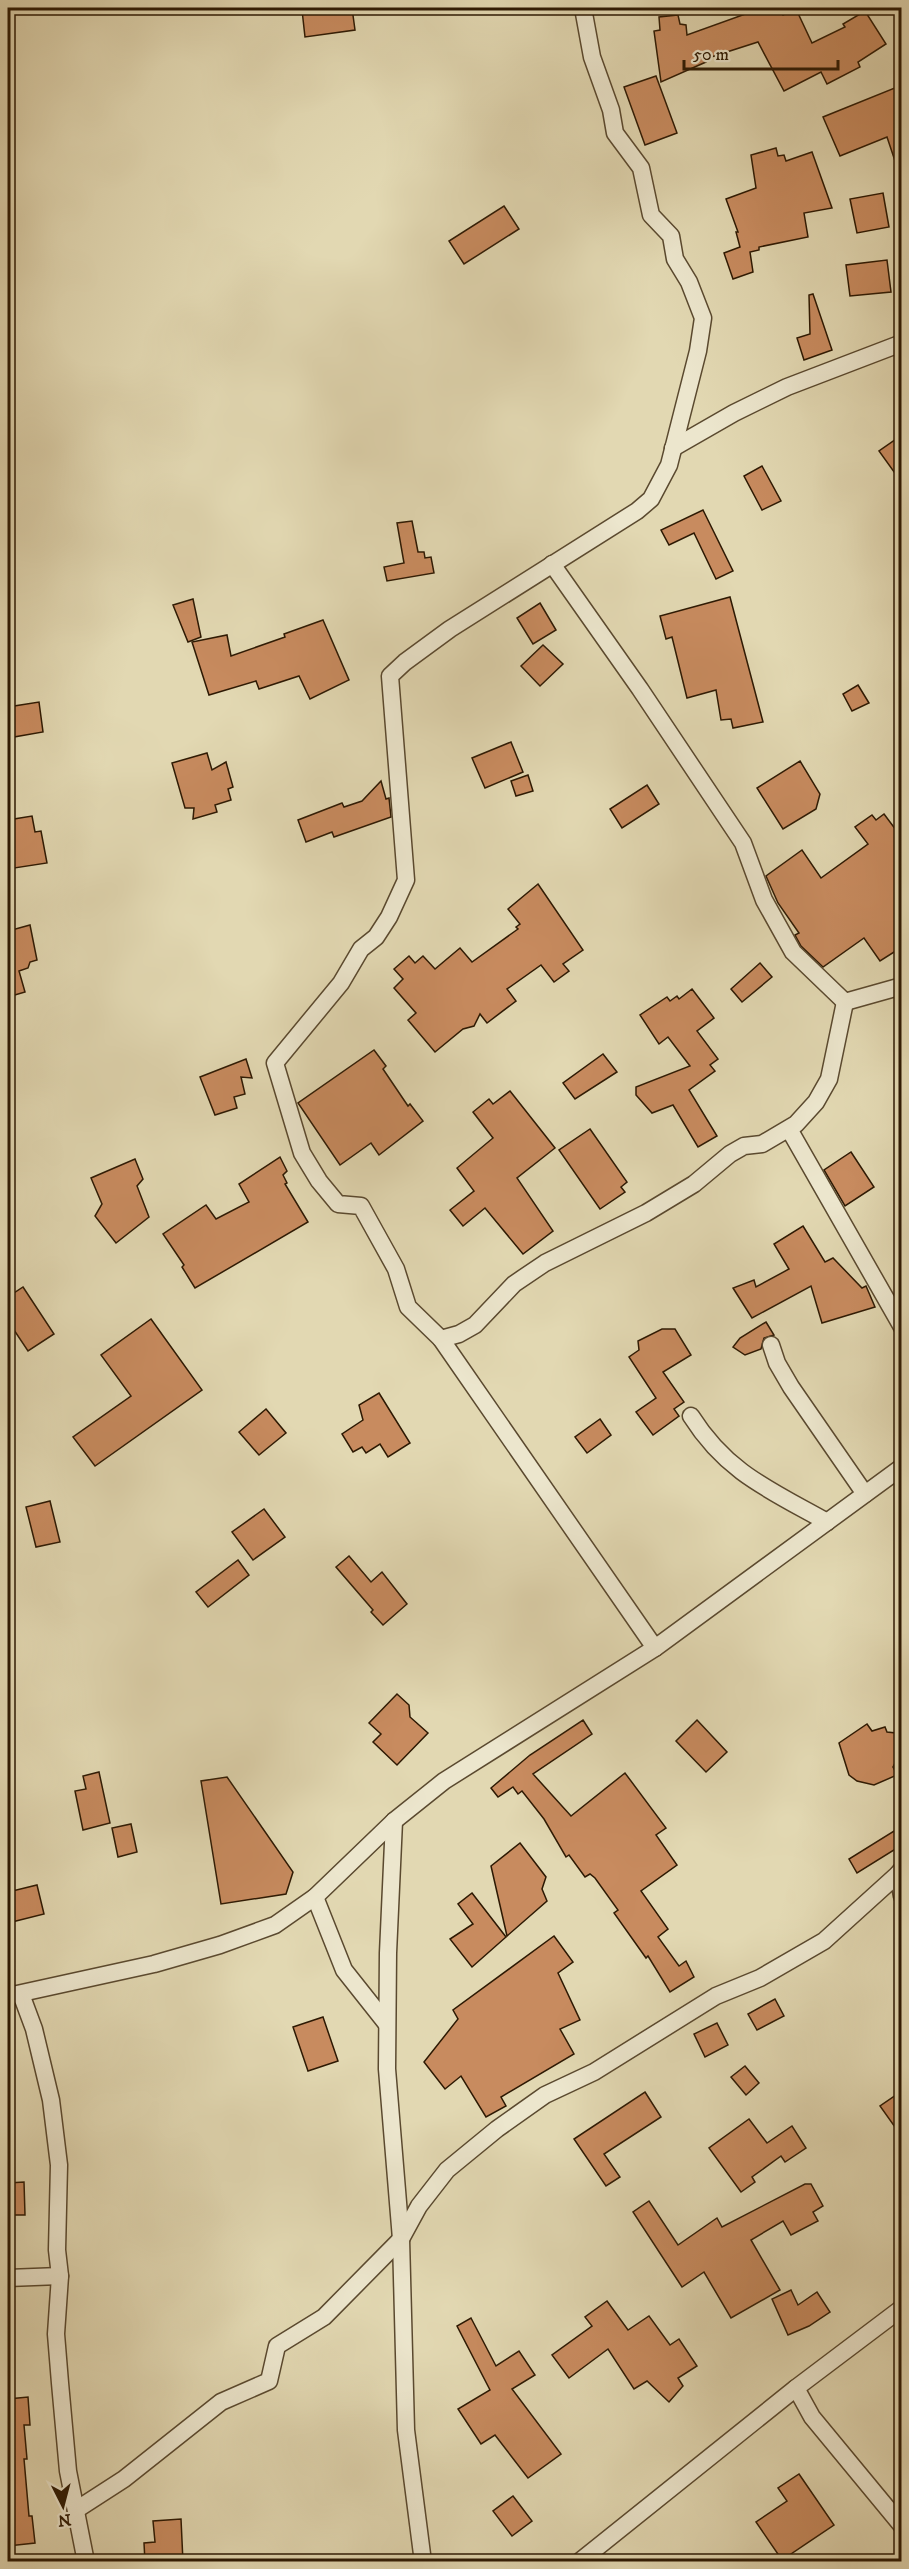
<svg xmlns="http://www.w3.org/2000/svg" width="909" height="2569" font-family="'IM FELL DW Pica',serif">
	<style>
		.building { fill: #c88b5f; stroke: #2d1903; stroke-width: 1.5 }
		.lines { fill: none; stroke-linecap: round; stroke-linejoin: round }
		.street-casing { stroke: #5a492f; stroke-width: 19 }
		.street { stroke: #ece6cd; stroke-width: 16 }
	</style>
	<rect width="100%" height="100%" fill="#e2d8b2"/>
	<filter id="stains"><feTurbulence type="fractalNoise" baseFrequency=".00333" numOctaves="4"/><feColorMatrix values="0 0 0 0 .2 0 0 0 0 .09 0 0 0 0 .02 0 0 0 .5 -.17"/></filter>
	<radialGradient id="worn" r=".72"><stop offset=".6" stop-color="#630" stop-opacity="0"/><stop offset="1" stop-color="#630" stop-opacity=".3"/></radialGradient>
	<g class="building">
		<polygon points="323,8 352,8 355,30 305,37 302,10"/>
		<polygon points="762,8 780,8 783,15 796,9 812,43 845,27 843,24 865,11 886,44 858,62 860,67 827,84 821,72 784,91 758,42 705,59 706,62 661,82 654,31 660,30 659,17 678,15 680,24 686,25 687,35"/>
		<polygon points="656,76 677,133 645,145 624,87"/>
		<polygon points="902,85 902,170 898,170 887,137 840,156 823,117"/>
		<polygon points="776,148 778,156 784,155 786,161 812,152 832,208 804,213 808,237 759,247 759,250 750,252 753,272 733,279 724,253 740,247 736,232 738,232 726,199 756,188 751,155"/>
		<polygon points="883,193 889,227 857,233 850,199"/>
		<polygon points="504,206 519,229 464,264 449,241"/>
		<polygon points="887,260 891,292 850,296 846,265"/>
		<polygon points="813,294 832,350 804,360 797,338 810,334 809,295"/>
		<polygon points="902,435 902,483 879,451"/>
		<polygon points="762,466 781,501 762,510 744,476"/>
		<polygon points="703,510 733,571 716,579 694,533 669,545 661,530"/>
		<polygon points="412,521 418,552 424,552 425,558 431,557 434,573 387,581 384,567 404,563 397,523"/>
		<polygon points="730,597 763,722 733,728 731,719 721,720 716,690 687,698 672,637 666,639 660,616"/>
		<polygon points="193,599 201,637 188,642 173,605"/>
		<polygon points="540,603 556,630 533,644 517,618"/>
		<polygon points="323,620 349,680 310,699 299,676 259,689 256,681 209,695 192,642 227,635 231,656 285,637 284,634"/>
		<polygon points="543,645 563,664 540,686 521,666"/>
		<polygon points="858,685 869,703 852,711 843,694"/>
		<polygon points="39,702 43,732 8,738 8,707"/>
		<polygon points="511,742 523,772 485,788 472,758"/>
		<polygon points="207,753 212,770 226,762 233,787 228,789 231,800 215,805 217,812 193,819 194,808 185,808 172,763"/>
		<polygon points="800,761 820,794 816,809 783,829 757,788"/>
		<polygon points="528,775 533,791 516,796 511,781"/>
		<polygon points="381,781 386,799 389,798 391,817 334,837 332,832 306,842 298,820 342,803 344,807 362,801"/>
		<polygon points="647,785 659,804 622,828 610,809"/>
		<polygon points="884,814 902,838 902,947 880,961 864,938 823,967 801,946 795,935 799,933 778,903 766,876 802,850 821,878 868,844 855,827 872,815 876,820"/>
		<polygon points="32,816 35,832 41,831 47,863 8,869 8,820"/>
		<polygon points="538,884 583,950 563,964 569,971 554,982 541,965 507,989 516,1001 487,1023 480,1014 474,1026 463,1029 435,1052 408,1020 416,1013 394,988 403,979 394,969 409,956 415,963 423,956 435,969 460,948 472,962 518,929 516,927 520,924 508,909"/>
		<polygon points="30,925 37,960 30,962 28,968 19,971 25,992 8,997 8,931"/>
		<polygon points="760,963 772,977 742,1002 731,989"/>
		<polygon points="692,989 714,1018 697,1031 718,1059 710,1065 715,1071 689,1090 717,1136 698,1147 673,1105 652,1113 636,1095 636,1087 690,1066 668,1037 659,1044 640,1015 667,997 670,1001 677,996 679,999"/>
		<polygon points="374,1050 386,1066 383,1069 408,1106 410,1104 423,1121 379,1155 371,1143 340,1165 298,1103"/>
		<polygon points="603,1054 617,1072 575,1099 563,1083"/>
		<polygon points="246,1059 252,1078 241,1077 245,1094 234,1097 237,1108 215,1115 200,1077"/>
		<polygon points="510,1091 555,1148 517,1178 553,1231 523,1254 485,1208 463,1226 450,1210 474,1191 457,1168 493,1138 473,1112 489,1099 493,1104"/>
		<polygon points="590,1129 627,1182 621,1187 625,1192 600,1209 559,1150"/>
		<polygon points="851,1152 874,1187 845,1206 824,1170"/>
		<polygon points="280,1157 287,1171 283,1175 287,1183 285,1184 308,1222 195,1288 182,1267 184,1265 163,1234 206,1205 216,1219 249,1202 239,1184"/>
		<polygon points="135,1159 143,1179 137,1186 149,1217 116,1243 95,1216 102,1204 91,1178"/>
		<polygon points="803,1226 825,1262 833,1258 862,1288 866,1286 875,1307 822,1323 811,1286 752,1318 733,1288 754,1280 756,1287 789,1269 774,1244"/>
		<polygon points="23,1287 54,1334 28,1351 8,1321 8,1297"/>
		<polygon points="151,1319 202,1390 95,1466 73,1437 131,1396 101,1355"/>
		<polygon points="766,1322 774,1335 764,1338 761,1349 745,1355 733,1347 740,1338"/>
		<polygon points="662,1329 675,1329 691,1355 663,1372 684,1402 674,1409 679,1416 653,1435 636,1412 656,1398 629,1357 639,1350 638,1341"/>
		<polygon points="379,1393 410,1443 388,1457 380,1444 366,1453 362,1447 353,1452 342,1434 363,1420 359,1405"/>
		<polygon points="266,1409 286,1433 259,1455 239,1432"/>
		<polygon points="600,1419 611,1435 587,1453 575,1437"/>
		<polygon points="50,1501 60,1542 36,1547 26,1507"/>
		<polygon points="264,1509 285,1537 253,1560 232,1532"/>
		<polygon points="349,1556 371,1582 382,1572 407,1604 383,1625 371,1612 373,1610 336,1567"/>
		<polygon points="238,1560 249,1575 208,1607 196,1592"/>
		<polygon points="397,1694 409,1705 410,1717 428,1733 397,1765 373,1742 381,1734 369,1723"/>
		<polygon points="583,1720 592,1734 533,1774 571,1816 625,1773 666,1828 656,1835 677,1865 641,1891 668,1929 658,1937 679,1966 686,1961 694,1977 670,1992 648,1956 646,1958 614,1913 618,1910 595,1878 590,1874 585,1877 569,1855 566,1857 544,1819 522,1791 518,1794 513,1787 498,1797 491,1788 530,1755"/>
		<polygon points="697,1720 727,1752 706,1772 676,1741"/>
		<polygon points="867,1724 872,1731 885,1727 887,1732 896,1733 902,1749 893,1767 897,1775 874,1785 857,1781 849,1775 839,1743"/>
		<polygon points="99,1772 110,1823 83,1830 75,1791 86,1789 83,1776"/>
		<polygon points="227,1777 293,1872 286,1894 221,1904 201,1781"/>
		<polygon points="131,1824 137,1852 118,1857 112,1828"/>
		<polygon points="894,1831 902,1845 857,1873 849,1859"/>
		<polygon points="520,1843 546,1877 542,1889 547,1901 507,1936 491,1866"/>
		<polygon points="37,1885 44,1914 8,1923 8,1892"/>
		<polygon points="472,1893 506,1937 472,1967 450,1939 473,1924 458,1904"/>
		<polygon points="554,1936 573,1962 558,1973 580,2020 560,2029 574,2054 501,2097 506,2106 486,2117 461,2076 445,2089 424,2062 458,2019 453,2010"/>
		<polygon points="775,1999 784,2016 757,2030 748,2014"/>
		<polygon points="323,2017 338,2061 308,2071 293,2027"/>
		<polygon points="717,2023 728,2045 705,2057 694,2034"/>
		<polygon points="745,2066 759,2083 746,2095 731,2077"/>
		<polygon points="902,2091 902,2137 880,2106"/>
		<polygon points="645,2092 661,2117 604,2154 620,2177 606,2186 574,2139"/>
		<polygon points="749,2119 767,2143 792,2126 806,2148 785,2162 781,2156 752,2177 755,2182 741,2192 709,2148"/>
		<polygon points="24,2182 25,2215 8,2215 8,2183"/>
		<polygon points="805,2184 811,2184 823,2206 813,2212 818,2221 791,2235 783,2221 751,2240 780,2290 731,2318 704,2272 682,2287 633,2212 649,2201 678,2245 717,2218 722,2227"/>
		<polygon points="791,2290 798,2305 817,2292 830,2312 809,2326 788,2335 772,2299"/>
		<polygon points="607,2301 628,2330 649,2316 670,2345 679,2339 697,2366 678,2378 683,2386 669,2402 647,2381 634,2389 608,2349 569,2378 552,2355 592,2326 585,2317"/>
		<polygon points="471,2318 496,2366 519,2351 535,2375 512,2389 561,2454 528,2478 495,2435 481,2444 458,2409 490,2390 457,2326"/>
		<polygon points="28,2397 30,2425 24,2425 27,2459 24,2459 29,2516 32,2516 35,2543 8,2546 8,2399"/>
		<polygon points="799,2474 834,2525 782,2560 756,2522 787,2501 778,2488"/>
		<polygon points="513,2496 532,2521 512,2536 493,2511"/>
		<polygon points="181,2519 183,2562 145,2562 144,2543 155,2542 153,2521"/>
	</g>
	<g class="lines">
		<defs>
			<g id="street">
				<polyline points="583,8 592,57 611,110 615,133 641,168 651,215 671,236 675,259 689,282 703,318 698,351 669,465 651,499 637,511 450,629 405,662 390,676 406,880 389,917 376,937 361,949 341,983 275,1063 302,1153 319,1181 338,1204 361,1206 396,1269 408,1307 441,1339 655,1648"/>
				<polyline points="673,448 734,413 787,387 902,343"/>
				<polyline points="552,564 640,689 743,843 764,900 793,952 845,1002"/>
				<polyline points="845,1002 902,986"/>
				<polyline points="789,1129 902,1327"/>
				<polyline points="441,1339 459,1334 475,1325 514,1284 545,1263 646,1213 694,1184 730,1154 744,1146 762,1144 796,1124 816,1102 829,1079 845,1002"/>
				<polyline points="771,1345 777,1363 791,1387 865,1494"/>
				<path d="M 691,1416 C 727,1473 770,1490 827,1522"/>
				<polyline points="394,1821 388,1953 387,2069 401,2239 406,2430 423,2562"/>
				<polyline points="902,1869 898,1874 902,1896"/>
				<polyline points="315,1897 344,1970 386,2023"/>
				<polyline points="21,1994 34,2029 51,2100 59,2165 57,2250 60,2276 56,2334 60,2383 68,2471 86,2562"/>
				<polyline points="8,1996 154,1964 220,1945 275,1925 315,1897 394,1821 444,1781 655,1648 902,1467"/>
				<polyline points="8,2278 60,2276"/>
				<polyline points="796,2388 812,2417 902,2526"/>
				<polyline points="76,2510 124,2479 221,2402 269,2381 277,2346 324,2317 401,2239 419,2206 447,2170 497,2129 545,2095 594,2072 716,1996 760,1978 824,1941 898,1874"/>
				<polyline points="579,2562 796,2388 902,2308"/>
			</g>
		</defs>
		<use href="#street" class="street-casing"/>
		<use href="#street" class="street"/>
	</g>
	<rect width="909" height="2569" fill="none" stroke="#e2d8b2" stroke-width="30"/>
	<rect x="9" y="9" width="891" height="2551" fill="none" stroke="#2d1903" stroke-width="3"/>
	<rect x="15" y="15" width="879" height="2539" fill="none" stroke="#2d1903" stroke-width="1.5"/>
	<g transform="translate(63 2506) rotate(174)" stroke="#ece6cd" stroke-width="4.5" paint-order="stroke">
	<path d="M0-4.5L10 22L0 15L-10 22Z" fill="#2d1903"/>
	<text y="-9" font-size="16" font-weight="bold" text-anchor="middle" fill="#2d1903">N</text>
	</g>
	<path d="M684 60v9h154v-9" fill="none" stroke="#2d1903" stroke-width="3"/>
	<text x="693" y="60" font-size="18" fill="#2d1903" stroke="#ece6cd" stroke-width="4.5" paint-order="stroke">50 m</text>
	<rect width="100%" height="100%" filter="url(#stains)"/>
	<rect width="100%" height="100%" fill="url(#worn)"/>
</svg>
